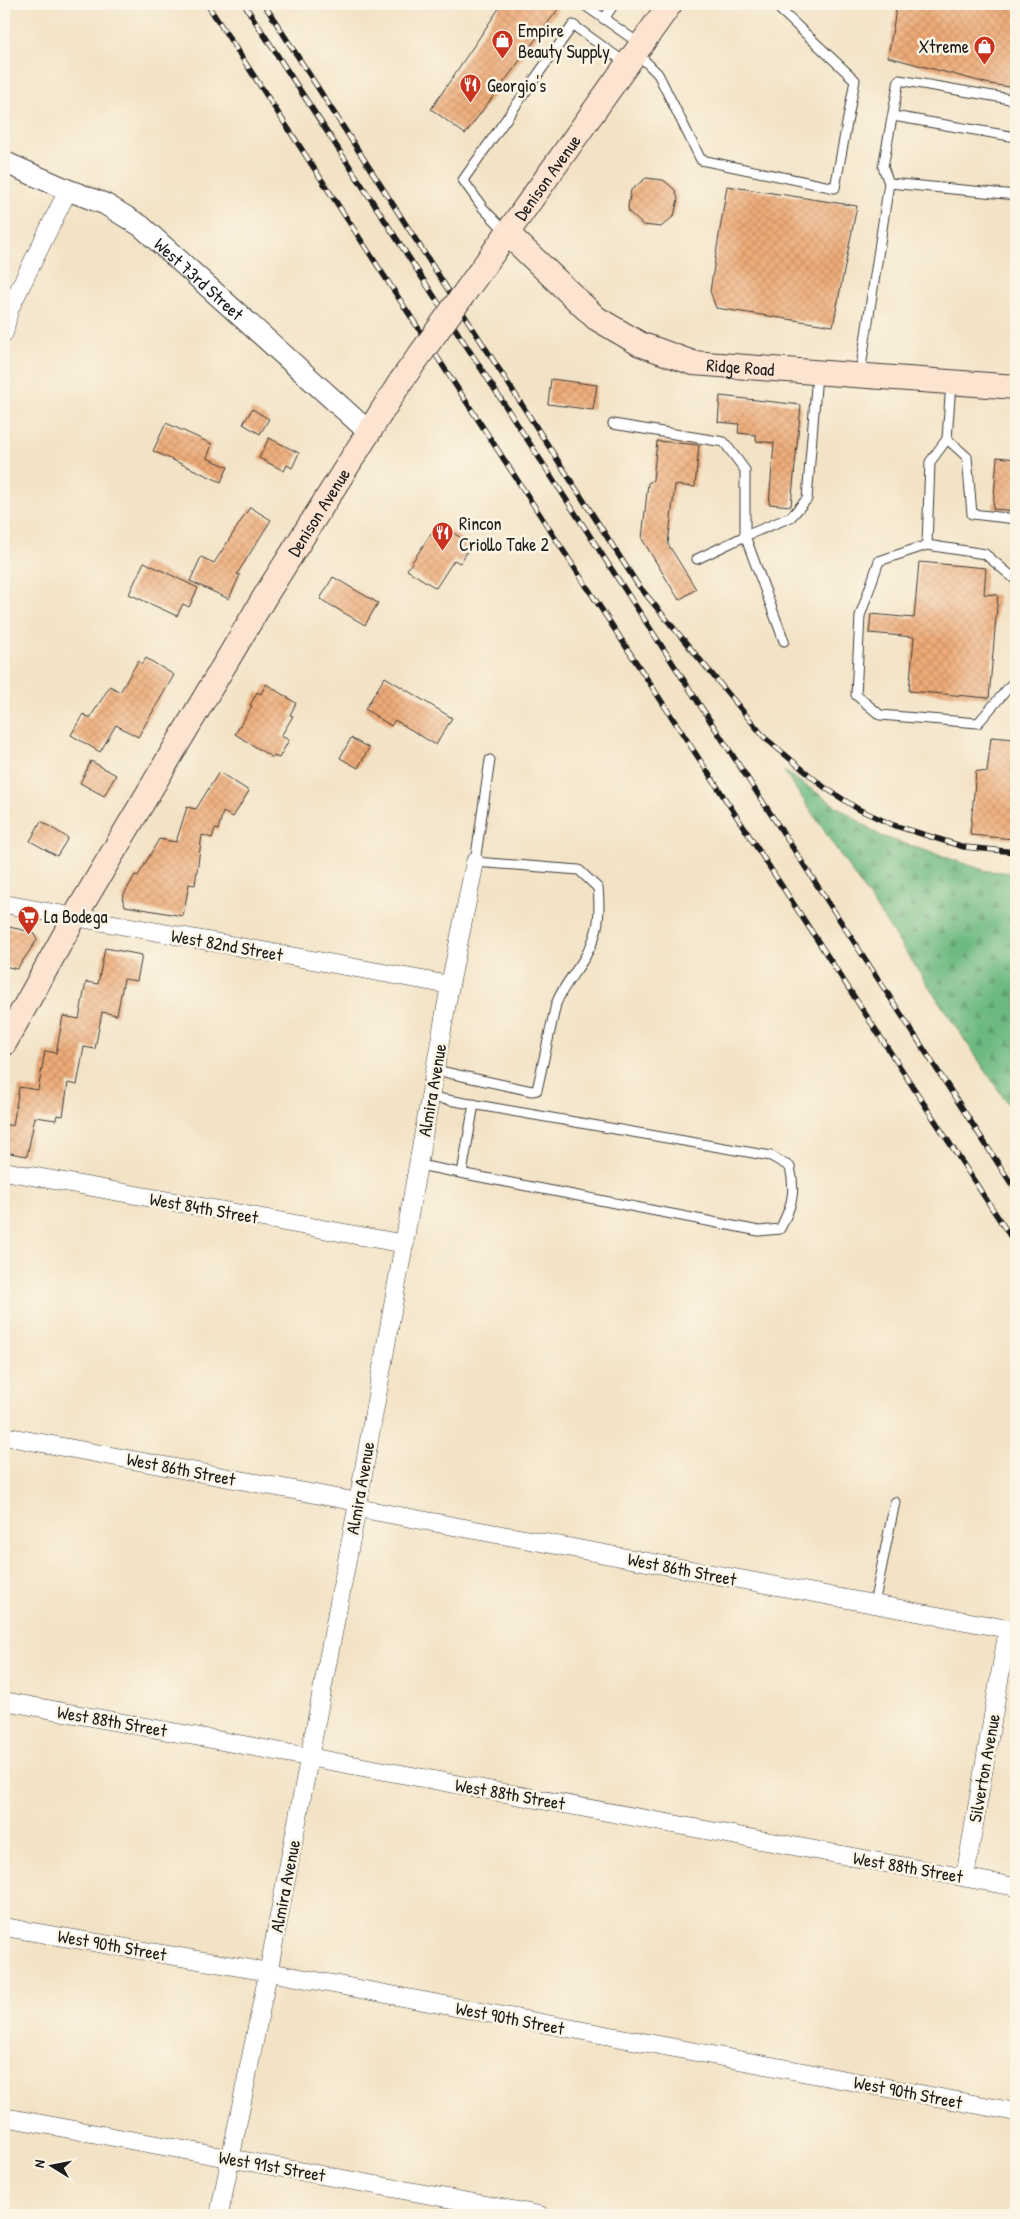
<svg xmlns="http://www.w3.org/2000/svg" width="1020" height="2219" font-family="'Patrick Hand',sans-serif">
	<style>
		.forest { fill: url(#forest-firs); stroke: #446a4f }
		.building { fill: url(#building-cross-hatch) }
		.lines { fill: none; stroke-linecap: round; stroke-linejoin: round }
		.service-casing { stroke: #3c3a36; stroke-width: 11 }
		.minor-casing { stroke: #3c3a36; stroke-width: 19 }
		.tertiary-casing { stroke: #3c3a36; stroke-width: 23 }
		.secondary-casing { stroke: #3c3a36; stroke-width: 26 }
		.service { stroke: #fff; stroke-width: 9 }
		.minor { stroke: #fff; stroke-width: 18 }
		.tertiary { stroke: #fff; stroke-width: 21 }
		.secondary { stroke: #fde4d1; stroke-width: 24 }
		.rail-casing { stroke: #1c1c1c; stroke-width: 5.5 }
		.rail { stroke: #fcf5e5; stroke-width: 4; stroke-dasharray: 11; stroke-linecap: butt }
		.secondary-bridge-casing { stroke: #3c3a36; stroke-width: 26; stroke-linecap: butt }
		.secondary-bridge { stroke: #fde4d1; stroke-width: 24 }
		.labels { text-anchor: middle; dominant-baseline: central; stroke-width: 5; stroke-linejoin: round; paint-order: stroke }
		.poi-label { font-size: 18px; fill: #1c1c1c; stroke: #fcf5e5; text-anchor: start }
		.street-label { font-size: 18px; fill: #1c1c1c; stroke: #fcf5e5 }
	</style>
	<defs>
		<pattern id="forest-firs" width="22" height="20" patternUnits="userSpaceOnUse" patternTransform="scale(1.25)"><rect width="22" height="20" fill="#6db982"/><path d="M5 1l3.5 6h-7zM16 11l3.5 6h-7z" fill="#5e9e70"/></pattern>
		<pattern id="building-cross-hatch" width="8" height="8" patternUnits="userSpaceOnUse" patternTransform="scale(1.25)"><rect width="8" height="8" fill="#eeab78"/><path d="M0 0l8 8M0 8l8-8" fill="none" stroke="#cc9367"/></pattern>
	</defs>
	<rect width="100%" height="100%" fill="#fcf5e5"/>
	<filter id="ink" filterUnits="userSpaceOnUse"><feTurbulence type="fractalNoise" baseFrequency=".02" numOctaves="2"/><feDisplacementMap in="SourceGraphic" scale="10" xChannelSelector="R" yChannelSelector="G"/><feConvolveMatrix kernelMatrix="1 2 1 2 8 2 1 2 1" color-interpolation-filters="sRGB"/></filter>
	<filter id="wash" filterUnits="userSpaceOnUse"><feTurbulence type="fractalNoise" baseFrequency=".0096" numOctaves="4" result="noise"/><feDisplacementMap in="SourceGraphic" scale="20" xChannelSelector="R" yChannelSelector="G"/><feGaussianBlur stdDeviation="1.12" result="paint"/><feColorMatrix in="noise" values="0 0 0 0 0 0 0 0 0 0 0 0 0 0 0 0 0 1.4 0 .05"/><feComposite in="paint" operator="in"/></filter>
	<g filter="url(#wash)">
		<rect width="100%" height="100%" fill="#f3e3c6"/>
		<polygon class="forest" points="784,771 881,836 987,871 1016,873 1016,1116"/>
		<g id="blocks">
			<g class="building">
				<polygon points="502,4 562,4 465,134 431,109"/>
				<polygon points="897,4 1016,4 1016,88 990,84 888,57"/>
				<polygon points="646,178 663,180 666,182 675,190 678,199 674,216 661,227 643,225 629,212 628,207 631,190"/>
				<polygon points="727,186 857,206 833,326 716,308 710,291"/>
				<polygon points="551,379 597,385 593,410 548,404"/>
				<polygon points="720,396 801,405 791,506 769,504 774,443 756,441 756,435 738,433 739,424 718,422"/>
				<polygon points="252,409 269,419 260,434 243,424"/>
				<polygon points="166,423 212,444 207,458 228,467 221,482 153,451"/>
				<polygon points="269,438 299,453 292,468 287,465 284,471 259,458"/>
				<polygon points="657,441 699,445 695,487 675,485 668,544 696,589 679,600 642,539 648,483 653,480"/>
				<polygon points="997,457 1016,459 1016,511 993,509"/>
				<polygon points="250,507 271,520 237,574 240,575 229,599 190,581 201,557 214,563"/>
				<polygon points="438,523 472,545 460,563 454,560 436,588 407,570"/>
				<polygon points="144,562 198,588 189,607 183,604 177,616 129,594"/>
				<polygon points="919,562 986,568 984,594 998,595 989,698 909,691 914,637 869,633 871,614 914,618"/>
				<polygon points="333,577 378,603 365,625 320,599"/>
				<polygon points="146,658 174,675 138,737 116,725 100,752 71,735 83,714 90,718 110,686 120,692 138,661 142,664"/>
				<polygon points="385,677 452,718 436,745 395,720 391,726 365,709"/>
				<polygon points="266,684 296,703 290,715 293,716 281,736 289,740 279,758 274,756 273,758 235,734 252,706 250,705 257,692 261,694"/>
				<polygon points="991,737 1016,739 1014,774 1016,774 1016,813 1014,839 970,835 976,771 987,772"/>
				<polygon points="351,738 369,748 358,768 340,758"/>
				<polygon points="91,761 116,775 104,796 80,783"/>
				<polygon points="219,772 249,791 233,817 223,812 218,830 215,829 212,838 202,835 195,885 189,884 183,916 125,906 122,898 135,875 138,876 159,839 176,842 187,807 196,809"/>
				<polygon points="41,821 68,838 57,856 30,841"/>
				<polygon points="4,926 33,932 37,940 17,969 4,966"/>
				<polygon points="105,948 142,955 137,981 124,979 117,1015 102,1012 95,1049 84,1047 77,1085 68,1083 63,1116 57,1115 56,1120 35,1117 27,1156 4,1152 4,1124 13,1126 19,1087 38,1090 45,1051 56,1053 63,1016 79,1019 86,982 98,984"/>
			</g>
		</g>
	</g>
	<g filter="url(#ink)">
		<use href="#blocks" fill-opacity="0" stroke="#3c3a36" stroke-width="1"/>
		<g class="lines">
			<defs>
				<g id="service">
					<polyline points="583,4 640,44"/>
					<polyline points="604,19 614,4"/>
					<polyline points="637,53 658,74 701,160 835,188 855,80 774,4"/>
					<polyline points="893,116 1016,137"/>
					<polyline points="889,183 883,167 899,80 1016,100"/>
					<polyline points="506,232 483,208 463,180 573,25 627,64"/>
					<polyline points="860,374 889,183 1016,195"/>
					<polyline points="613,424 724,442 745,470 745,536 697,559"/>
					<polyline points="947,439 967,457 972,514 1016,519"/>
					<polyline points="927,545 930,462 947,439 951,383"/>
					<polyline points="1016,580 985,554 927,545 879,561 860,616 856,695 880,715 978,723 1016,679"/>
					<polyline points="784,641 745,536 791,517 807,499 817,374"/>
					<path d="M 435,1070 L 532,1091 L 537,1090 L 556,1004 C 562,988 571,978 580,965 C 598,938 601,919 598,888 L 579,870 L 475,862 L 490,760"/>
					<path d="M 419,1165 L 759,1231 L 780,1229 C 792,1206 796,1192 790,1167 L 771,1156 L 431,1097"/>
					<polyline points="462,1173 474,1104"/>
					<polyline points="874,1604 895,1502"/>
				</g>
				<g id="minor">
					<polyline points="4,333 9,310 68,190"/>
					<polyline points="4,904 450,985"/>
					<polyline points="4,1171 405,1244"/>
					<polyline points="4,1436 358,1502"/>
					<polyline points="357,1508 1008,1629 965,1877"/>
					<polyline points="4,1701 1016,1887"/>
					<polyline points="4,1927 269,1972 1016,2112"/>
					<polyline points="4,2117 540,2215"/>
					<polyline points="219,2215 271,1958 357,1508 450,985 475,862"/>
				</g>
				<g id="tertiary">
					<path id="s1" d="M 4,162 L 68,190 L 105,204 L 141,226 L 370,433"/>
				</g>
				<g id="secondary">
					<path id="s2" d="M 507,233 L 596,318 L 640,344 L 693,363 L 1016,387"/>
					<path id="s3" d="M 481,270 L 670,4"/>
					<path id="s4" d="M 4,1044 L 74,918 L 267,593 L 401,381"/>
				</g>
			</defs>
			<use href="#service" class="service-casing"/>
			<use href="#minor" class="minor-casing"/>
			<use href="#tertiary" class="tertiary-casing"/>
			<use href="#secondary" class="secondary-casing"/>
			<use href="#service" class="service"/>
			<use href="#minor" class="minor"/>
			<use href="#tertiary" class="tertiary"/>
			<use href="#secondary" class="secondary"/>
			<defs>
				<g id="rail">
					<polyline points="207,4 1016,1245"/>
					<polyline points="244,4 1016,1191"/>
					<polyline points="264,4 638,585 765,738 824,787 858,809 893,825 964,847 1016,852"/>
				</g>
			</defs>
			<use href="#rail" class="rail-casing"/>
			<use href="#rail" class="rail"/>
			<defs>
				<polyline id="secondary-bridge" points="401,381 481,270"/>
			</defs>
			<use href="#secondary-bridge" class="secondary-bridge-casing"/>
			<use href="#secondary-bridge" class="secondary-bridge"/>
		</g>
	</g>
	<defs>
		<symbol id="shop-pin" viewBox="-11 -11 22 30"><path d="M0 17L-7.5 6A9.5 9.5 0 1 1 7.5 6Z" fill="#c8321e" stroke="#fcf5e5"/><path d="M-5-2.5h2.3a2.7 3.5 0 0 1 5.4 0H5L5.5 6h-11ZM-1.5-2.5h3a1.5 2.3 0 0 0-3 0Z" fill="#fff"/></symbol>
		<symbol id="restaurant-pin" viewBox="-11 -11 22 30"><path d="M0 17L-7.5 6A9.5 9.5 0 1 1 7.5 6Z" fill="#c8321e" stroke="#fcf5e5"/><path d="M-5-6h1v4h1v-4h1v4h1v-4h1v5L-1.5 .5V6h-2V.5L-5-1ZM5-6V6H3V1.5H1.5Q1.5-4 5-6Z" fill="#fff"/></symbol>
		<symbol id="supermarket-pin" viewBox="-11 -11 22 30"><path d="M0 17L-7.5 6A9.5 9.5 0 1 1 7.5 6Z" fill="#c8321e" stroke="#fcf5e5"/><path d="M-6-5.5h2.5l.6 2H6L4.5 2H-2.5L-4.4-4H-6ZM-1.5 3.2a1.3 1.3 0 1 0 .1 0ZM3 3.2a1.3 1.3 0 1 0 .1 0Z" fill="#fff"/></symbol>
	</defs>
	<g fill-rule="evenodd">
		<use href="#shop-pin" x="490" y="28" width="25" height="34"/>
		<use href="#shop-pin" x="972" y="34" width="25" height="34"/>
		<use href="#restaurant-pin" x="458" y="72" width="25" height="34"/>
		<use href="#restaurant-pin" x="430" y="520" width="25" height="34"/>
		<use href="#supermarket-pin" x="16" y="904" width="25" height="34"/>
	</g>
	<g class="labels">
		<g class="poi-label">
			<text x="518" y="30">Empire<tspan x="518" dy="21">Beauty Supply</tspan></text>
			<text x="969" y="46" text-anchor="end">Xtreme</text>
			<text x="487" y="85">Georgio's</text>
			<text x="459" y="523">Rincon<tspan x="459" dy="21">Criollo Take 2</tspan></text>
			<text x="44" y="916">La Bodega</text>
		</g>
		<g class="street-label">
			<text stroke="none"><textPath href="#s3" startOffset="114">Denison Avenue</textPath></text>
			<text stroke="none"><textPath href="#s1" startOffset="230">West 73rd Street</textPath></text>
			<text stroke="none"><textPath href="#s2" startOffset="278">Ridge Road</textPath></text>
			<text stroke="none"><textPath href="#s4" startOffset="618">Denison Avenue</textPath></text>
			<text transform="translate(227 945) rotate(10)">West 82nd Street</text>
			<text transform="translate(432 1090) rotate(-80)">Almira Avenue</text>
			<text transform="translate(204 1208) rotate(10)">West 84th Street</text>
			<text transform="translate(181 1469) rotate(11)">West 86th Street</text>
			<text transform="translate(360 1488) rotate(-80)">Almira Avenue</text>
			<text transform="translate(682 1569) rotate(11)">West 86th Street</text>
			<text transform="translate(112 1721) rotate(10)">West 88th Street</text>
			<text transform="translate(984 1768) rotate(-80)">Silverton Avenue</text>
			<text transform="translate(510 1794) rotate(10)">West 88th Street</text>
			<text transform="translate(908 1867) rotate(10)">West 88th Street</text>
			<text transform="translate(285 1886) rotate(-79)">Almira Avenue</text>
			<text transform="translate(112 1945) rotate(10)">West 90th Street</text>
			<text transform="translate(510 2018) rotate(11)">West 90th Street</text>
			<text transform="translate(908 2092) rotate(11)">West 90th Street</text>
			<text transform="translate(272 2166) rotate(10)">West 91st Street</text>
		</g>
	</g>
	<rect width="1020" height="2219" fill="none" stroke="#fcf5e5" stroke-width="20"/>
	<g transform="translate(52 2166) rotate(280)" stroke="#fcf5e5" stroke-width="4" paint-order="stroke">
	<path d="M0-4L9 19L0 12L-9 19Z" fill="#1c1c1c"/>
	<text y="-8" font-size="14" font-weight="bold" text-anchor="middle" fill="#1c1c1c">N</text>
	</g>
</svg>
